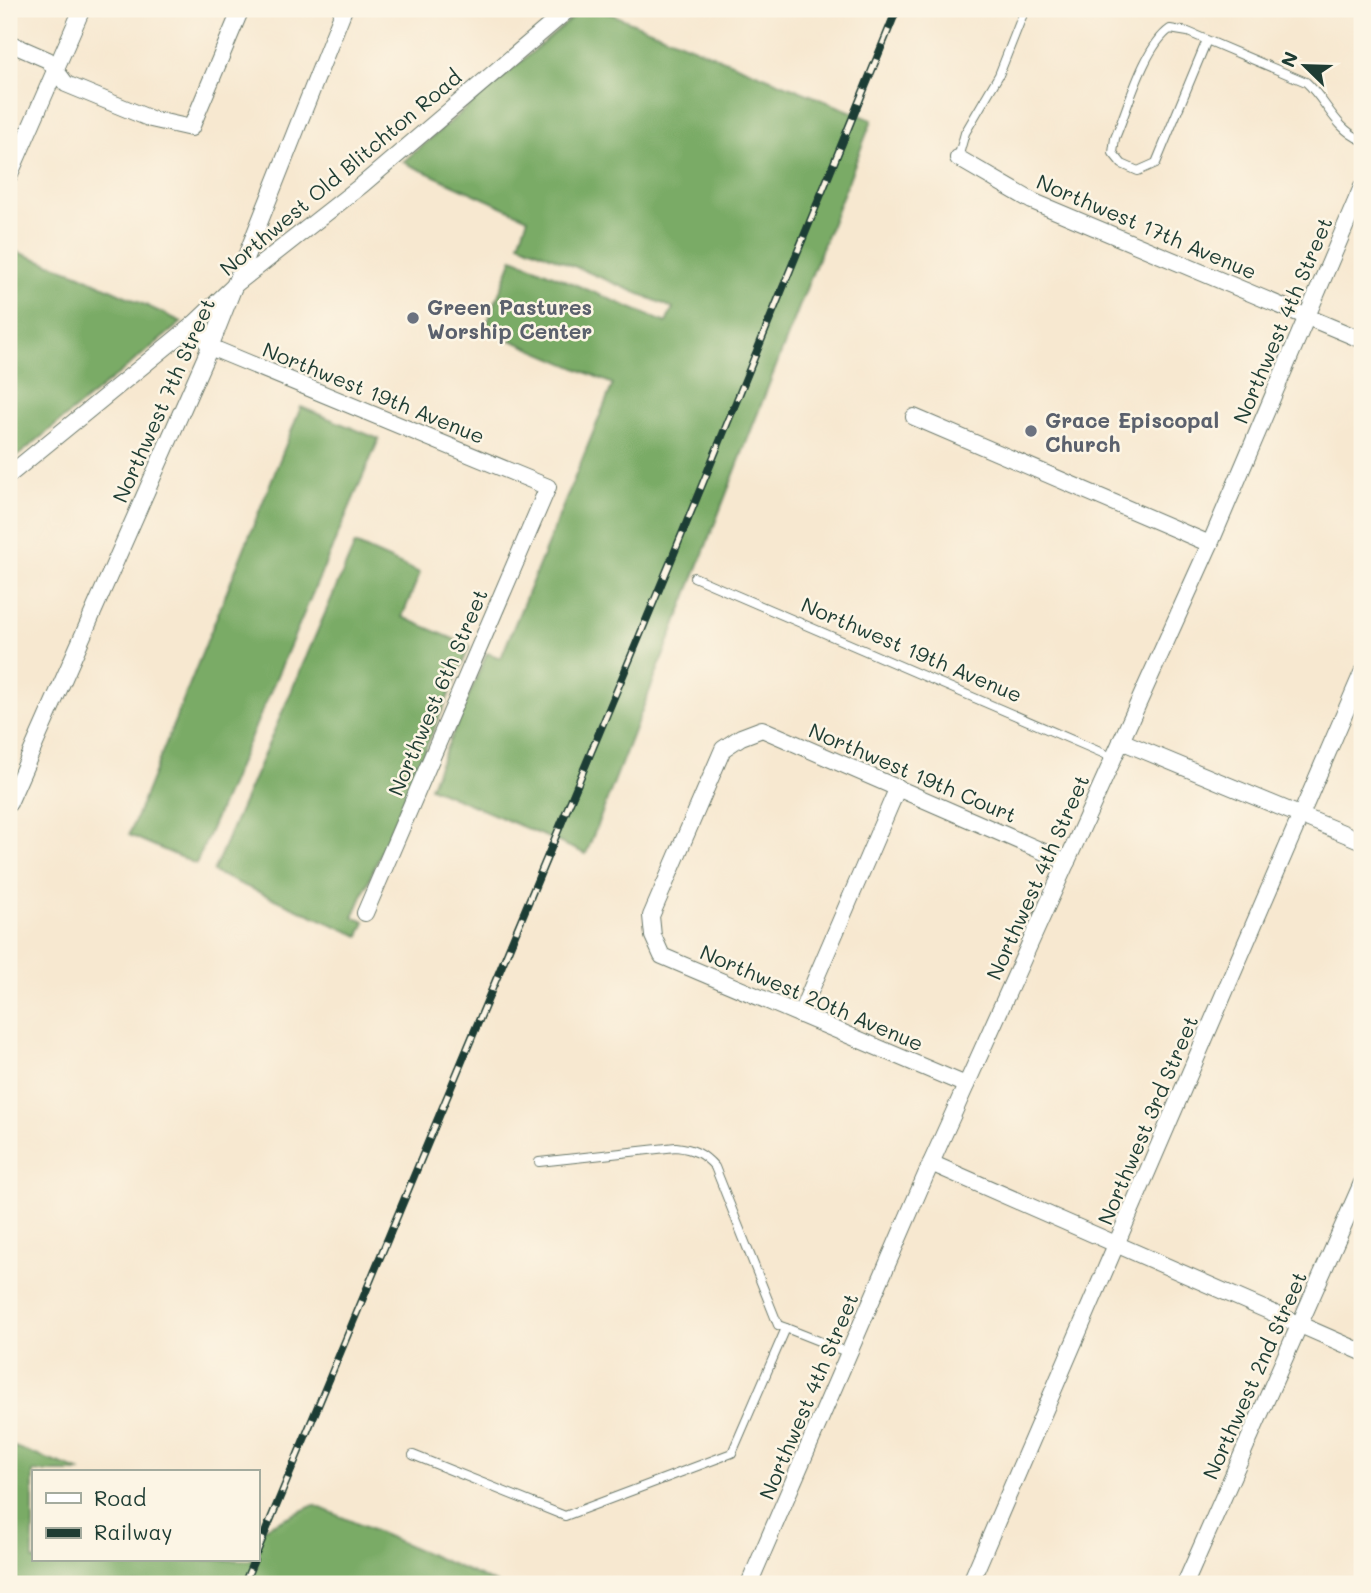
<svg xmlns="http://www.w3.org/2000/svg" width="1371" height="1593" font-family="Mali,sans-serif">
	<style>
		.forest { fill: #7aab66; stroke: #4c744d; stroke-width: 2 }
		.lines { fill: none; stroke-linecap: round; stroke-linejoin: round }
		.lane-casing { stroke: #6b796b; stroke-width: 10 }
		.street-casing { stroke: #6b796b; stroke-width: 18 }
		.lane { stroke: #fff; stroke-width: 8 }
		.street { stroke: #fff; stroke-width: 16 }
		.rail-casing { stroke: #1f3d34; stroke-width: 8 }
		.rail { stroke: #fcf5e5; stroke-width: 5; stroke-dasharray: 16; stroke-linecap: butt }
		.worship-dot { fill: #6b7280; stroke: #fcf5e5; stroke-width: 2.5 }
		.labels { text-anchor: middle; dominant-baseline: central; stroke-width: 5; stroke-linejoin: round; paint-order: stroke }
		.street-label { font-size: 21px; fill: #1f3d34; stroke: #fcf5e5 }
		.worship-label { font-size: 21px; font-weight: bold; fill: #5b616d; stroke: #fcf5e5; text-anchor: start }
	</style>
	<rect width="100%" height="100%" fill="#fcf5e5"/>
	<filter id="ink" filterUnits="userSpaceOnUse"><feTurbulence type="fractalNoise" baseFrequency=".0143" numOctaves="2"/><feDisplacementMap in="SourceGraphic" scale="14" xChannelSelector="R" yChannelSelector="G"/><feConvolveMatrix kernelMatrix="1 2 1 2 8 2 1 2 1" color-interpolation-filters="sRGB"/></filter>
	<filter id="wash" filterUnits="userSpaceOnUse"><feTurbulence type="fractalNoise" baseFrequency=".00686" numOctaves="4" result="noise"/><feDisplacementMap in="SourceGraphic" scale="28" xChannelSelector="R" yChannelSelector="G"/><feGaussianBlur stdDeviation="1.57" result="paint"/><feColorMatrix in="noise" values="0 0 0 0 0 0 0 0 0 0 0 0 0 0 0 0 0 1.4 0 .05"/><feComposite in="paint" operator="in"/></filter>
	<g filter="url(#wash)">
		<rect width="100%" height="100%" fill="#f7e8d0"/>
		<g class="forest">
			<polygon points="583,9 599,9 872,120 586,854 430,787 487,653 501,658 613,384 485,329 513,258 666,323 673,308 519,243 528,218 403,162"/>
			<polygon points="9,249 78,274 182,322 9,463"/>
			<polygon points="301,407 379,439 196,864 129,835"/>
			<polygon points="355,544 420,573 402,617 470,646 353,917 365,922 359,936 213,872"/>
			<polygon points="9,1445 82,1472 33,1472 33,1560 257,1560 257,1531 314,1505 498,1584 9,1584"/>
		</g>
	</g>
	<g filter="url(#ink)">
		<g class="lines">
			<defs>
				<g id="lane">
					<path d="M 1207,40 L 1156,163 L 1138,171 L 1122,164 L 1113,153 L 1115,138 C 1128,108 1144,47 1170,29 L 1188,32 L 1306,82 C 1326,100 1335,129 1362,140"/>
					<polyline points="958,158 965,133 999,75 1025,9"/>
					<polyline points="694,577 1114,758"/>
					<path d="M 539,1162 L 676,1147 C 693,1149 703,1153 715,1167 L 778,1325 L 786,1328"/>
					<polyline points="413,1455 565,1516 732,1453 786,1328 849,1353"/>
				</g>
				<g id="street">
					<polyline points="9,43 48,60 66,84 151,119 191,128 241,9"/>
					<polyline points="958,158 1032,201 1362,340"/>
					<polyline points="9,176 82,9"/>
					<polyline points="194,324 210,347 548,487 365,913"/>
					<polyline points="914,417 1210,544"/>
					<polyline points="9,475 194,324 236,284 362,185 569,9"/>
					<polyline points="1121,741 1362,841"/>
					<polyline points="9,803 210,347 344,9"/>
					<polyline points="800,1015 898,787"/>
					<polyline points="966,1085 662,956 653,936 651,916 723,749 741,737 762,729 1067,862"/>
					<polyline points="931,1163 1362,1352"/>
					<polyline points="749,1584 931,1163 1210,544 1362,187"/>
					<polyline points="970,1584 1362,673"/>
					<polyline points="1185,1584 1362,1183"/>
				</g>
			</defs>
			<use href="#lane" class="lane-casing"/>
			<use href="#street" class="street-casing"/>
			<use href="#lane" class="lane"/>
			<use href="#street" class="street"/>
			<defs>
				<g id="rail">
					<polyline points="257,1552 675,551 897,9"/>
					<polyline points="244,1584 254,1560"/>
				</g>
			</defs>
			<use href="#rail" class="rail-casing"/>
			<use href="#rail" class="rail"/>
		</g>
	</g>
	<g class="worship-dot">
		<circle cx="413" cy="318" r="7"/>
		<circle cx="1031" cy="431" r="7"/>
	</g>
	<g class="labels">
		<g class="street-label">
			<text transform="translate(340 172) rotate(-40)">Northwest Old Blitchton Road</text>
			<text transform="translate(1147 226) rotate(23)">Northwest 17th Avenue</text>
			<text transform="translate(1282 320) rotate(-67)">Northwest 4th Street</text>
			<text transform="translate(374 392) rotate(22)">Northwest 19th Avenue</text>
			<text transform="translate(163 400) rotate(-66)">Northwest 7th Street</text>
			<text transform="translate(912 649) rotate(23)">Northwest 19th Avenue</text>
			<text transform="translate(437 692) rotate(-67)">Northwest 6th Street</text>
			<text transform="translate(913 772) rotate(23)">Northwest 19th Court</text>
			<text transform="translate(1037 877) rotate(-66)">Northwest 4th Street</text>
			<text transform="translate(812 997) rotate(23)">Northwest 20th Avenue</text>
			<text transform="translate(1147 1120) rotate(-67)">Northwest 3rd Street</text>
			<text transform="translate(1254 1375) rotate(-66)">Northwest 2nd Street</text>
			<text transform="translate(808 1396) rotate(-67)">Northwest 4th Street</text>
		</g>
		<g class="worship-label">
			<text x="427" y="306">Green Pastures<tspan x="427" dy="24">Worship Center</tspan></text>
			<text x="1045" y="419">Grace Episcopal<tspan x="1045" dy="24">Church</tspan></text>
		</g>
	</g>
	<rect width="1371" height="1593" fill="none" stroke="#fcf5e5" stroke-width="35"/>
	<rect x="32" y="1470" width="228" height="91" fill="#fcf5e5" stroke="#a4ab9e" stroke-width="2"/>
	<rect x="46" y="1493" width="35" height="10" fill="#ffffff" stroke="#a4ab9e" stroke-width="2"/>
	<text x="94" y="1506" font-size="21" fill="#1f3d34">Road</text>
	<rect x="46" y="1528" width="35" height="10" fill="#1f3d34" stroke="#a4ab9e" stroke-width="2"/>
	<text x="94" y="1540" font-size="21" fill="#1f3d34">Railway</text>
	<g transform="translate(1305 66) rotate(293)" stroke="#fcf5e5" stroke-width="5" paint-order="stroke">
	<path d="M0-5L12 26L0 18L-12 26Z" fill="#1f3d34"/>
	<text y="-10" font-size="19" font-weight="bold" text-anchor="middle" fill="#1f3d34">N</text>
	</g>
</svg>
